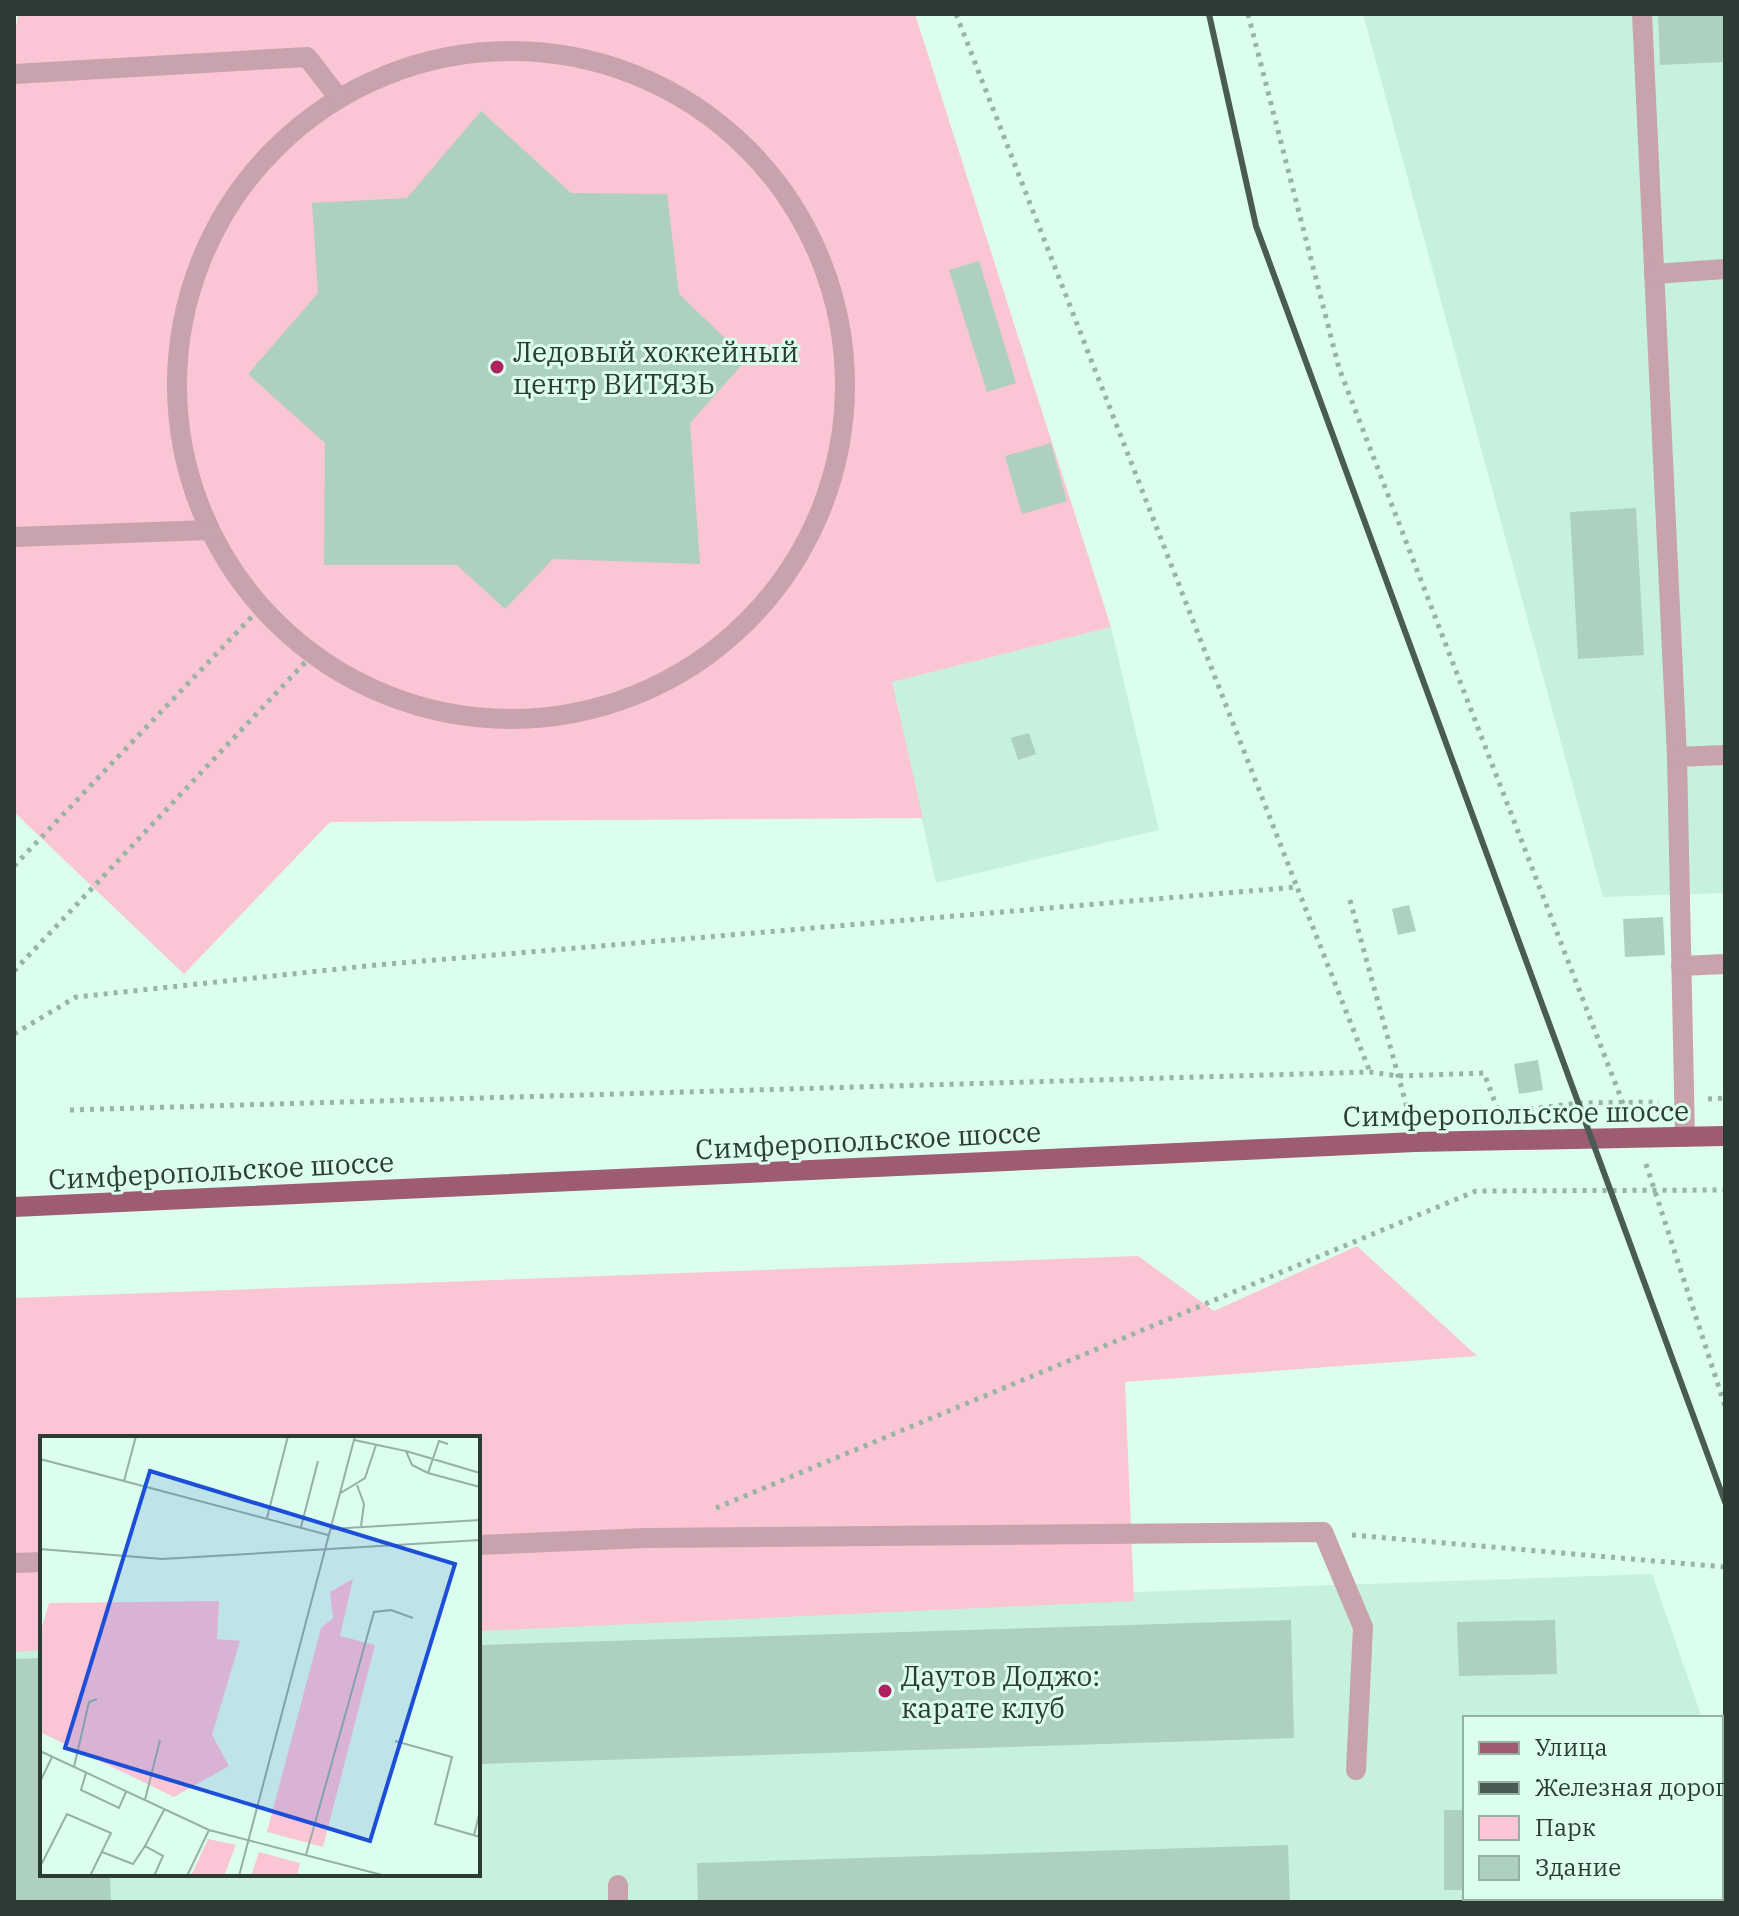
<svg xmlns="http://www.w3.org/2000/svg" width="1739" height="1916" font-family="'IBM Plex Serif',serif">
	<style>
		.built { fill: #c7f1df }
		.green { fill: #fac5d4 }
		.building { fill: #aed0c0 }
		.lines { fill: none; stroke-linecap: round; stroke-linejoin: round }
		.path { stroke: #98b3a7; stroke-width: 5; stroke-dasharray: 4 6; stroke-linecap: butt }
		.minor { stroke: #c8a2ac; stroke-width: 20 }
		.major { stroke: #9d5c71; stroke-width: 20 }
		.rail { stroke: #4a5b54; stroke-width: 6 }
		.poi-dot { fill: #ae2260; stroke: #dbfeee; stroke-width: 3 }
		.labels { text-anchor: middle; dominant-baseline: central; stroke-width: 6; stroke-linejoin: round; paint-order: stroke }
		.poi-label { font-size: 28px; fill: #2d3b35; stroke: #dbfeee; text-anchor: start }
		.street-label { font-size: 28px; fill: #2d3b35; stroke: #dbfeee }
		.inset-road { fill: none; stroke: #95b0a4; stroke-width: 2 }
		.view { fill: #1d4ed8; fill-opacity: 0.15; stroke: #1d4ed8; stroke-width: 4 }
		.inset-edge { fill: none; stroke: #2d3b35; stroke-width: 4 }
	</style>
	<rect width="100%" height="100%" fill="#dbfeee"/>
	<g class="built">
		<polygon points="1363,14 1725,14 1725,893 1603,897"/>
		<polygon points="1111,627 1159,830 936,883 892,682"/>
		<polygon points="1652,1574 1702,1718 1465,1718 1465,1898 1721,1898 1721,1773 1725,1785 1725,1902 14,1902 14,1631 42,1630 42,1874 478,1874 478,1615"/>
	</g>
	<g class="green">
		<polygon points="18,14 915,14 1111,627 892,682 923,818 330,822 184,974 14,812 14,42"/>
		<polygon points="1357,1246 1477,1356 1125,1382 1134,1601 478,1631 478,1438 42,1438 42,1650 14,1652 14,1298 1138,1256 1214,1311"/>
	</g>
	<g class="building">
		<polygon points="1658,14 1725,14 1725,62 1660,65"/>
		<polygon points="481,111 571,193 667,194 679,294 747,359 690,423 700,564 553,559 505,609 457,565 324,565 325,443 248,374 318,293 312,203 407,198"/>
		<polygon points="979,261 1016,383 987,392 949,270"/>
		<polygon points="1051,443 1067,501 1022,514 1005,456"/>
		<polygon points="1636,508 1644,655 1578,659 1570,512"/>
		<polygon points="1029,733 1036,754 1018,760 1011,738"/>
		<polygon points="1409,905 1416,931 1398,935 1392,909"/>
		<polygon points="1663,917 1665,955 1625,957 1623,919"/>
		<polygon points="1538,1060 1543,1090 1519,1094 1514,1064"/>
		<polygon points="1291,1620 1294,1738 478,1764 478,1645"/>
		<polygon points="1555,1620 1557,1674 1459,1676 1457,1622"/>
		<polygon points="42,1658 42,1874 110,1874 111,1902 14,1902 14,1659"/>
		<rect x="1444" y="1810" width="21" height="80"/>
		<polygon points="1288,1845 1290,1902 698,1902 697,1863"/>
	</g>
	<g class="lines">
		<g class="path">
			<polyline points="956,14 1297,887"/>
			<polyline points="1248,14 1339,368 1624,1106"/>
			<polyline points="14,866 260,608"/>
			<polyline points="1350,900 1409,1115"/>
			<polyline points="14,971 312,655"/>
			<polyline points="14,1034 76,997 376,965 1297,887 1370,1072"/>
			<polyline points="1708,1099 1725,1098"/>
			<polyline points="1529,1109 1580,1103 1659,1102"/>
			<polyline points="70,1110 1370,1072 1399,1076 1484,1073 1499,1113"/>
			<polyline points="1646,1164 1725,1406"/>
			<polyline points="716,1508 1476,1191 1725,1190"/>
			<polyline points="1352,1535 1725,1567"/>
		</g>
		<g class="minor">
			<polyline points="1642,14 1677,757 1685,1137"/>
			<circle cx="511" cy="385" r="334"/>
			<polyline points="14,74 307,57 338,97"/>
			<polyline points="1654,274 1725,269"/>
			<polyline points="14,537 209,530"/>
			<polyline points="1677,757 1725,755"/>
			<polyline points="1681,966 1725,964"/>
			<polyline points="478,1545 645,1538 1323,1532 1363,1627 1356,1770"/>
			<polyline points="14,1563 42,1562"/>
			<polyline points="618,1885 618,1902"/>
		</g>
		<polyline class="major" points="14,1207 1415,1142 1725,1136"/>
		<polyline class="rail" points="1209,14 1256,226 1725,1502"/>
	</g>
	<g class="poi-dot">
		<circle cx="497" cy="367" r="8"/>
		<circle cx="885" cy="1691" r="8"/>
	</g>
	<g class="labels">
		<g class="poi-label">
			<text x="513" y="351">Ледовый хоккейный<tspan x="513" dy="32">центр ВИТЯЗЬ</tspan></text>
			<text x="901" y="1675">Даутов Доджо:<tspan x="901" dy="32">карате клуб</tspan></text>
		</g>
		<g class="street-label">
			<text transform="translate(1516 1113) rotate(-1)">Симферопольское шоссе</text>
			<text transform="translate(868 1140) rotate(-3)">Симферопольское шоссе</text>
			<text transform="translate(221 1170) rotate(-3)">Симферопольское шоссе</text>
		</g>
	</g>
	<g transform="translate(40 1436)">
		<rect width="440" height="440" fill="#dbfeee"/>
		<path d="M 313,143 L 300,200 L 335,209 L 283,411 L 227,396 L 281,192 L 293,182 L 290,156 ZM 179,165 L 177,203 L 200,205 L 172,299 L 189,330 L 134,361 L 0,296 L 0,197 L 9,167 ZM 168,403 L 196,409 L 184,440 L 151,440 ZM 219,416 L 260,427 L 257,440 L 211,440 Z" fill="#fac5d4"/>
		<path class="inset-road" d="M 96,0 L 84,45 L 288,99M 314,4 L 366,15 L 372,29 L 388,37 L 440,51M 366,15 L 440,37M 0,23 L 84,45M 388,37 L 399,5 L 408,8M 317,49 L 324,68 L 321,90M 299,58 L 325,42 L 336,9M 227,82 L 248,0M 261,91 L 278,25M 290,93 L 440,84M 0,113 L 122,123 L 440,104M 355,305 L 412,321 L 395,388 L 440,401M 0,315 L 169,394 L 346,440M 34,331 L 49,266 L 57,263M 46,337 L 41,354 L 79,372 L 86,356M 0,346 L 12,321M 105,364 L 120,304M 434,399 L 440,375M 62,416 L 93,428 L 105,410M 266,419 L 334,176 L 351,174 L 373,182M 0,431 L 27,378 L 71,397 L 50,440M 114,440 L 123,420 L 105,410 L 124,374M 147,440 L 169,394M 199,440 L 315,0"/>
		<path class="view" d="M 110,35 L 415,128 L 330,405 L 25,312 Z"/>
		<rect width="440" height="440" class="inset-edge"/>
	</g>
	<rect width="1739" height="1916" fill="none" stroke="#2d3b35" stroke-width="32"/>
	<rect x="1463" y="1716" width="260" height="184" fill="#dbfeee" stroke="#95b0a4" stroke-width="2"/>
	<rect x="1479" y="1742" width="40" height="12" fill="#9d5c71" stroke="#95b0a4" stroke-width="2"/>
	<text x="1535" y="1756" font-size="24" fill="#2d3b35">Улица</text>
	<rect x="1479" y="1782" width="40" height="12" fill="#4a5b54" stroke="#95b0a4" stroke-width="2"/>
	<text x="1535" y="1796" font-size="24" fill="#2d3b35">Железная дорога</text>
	<rect x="1479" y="1816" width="40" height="24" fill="#fac5d4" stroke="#95b0a4" stroke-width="2"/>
	<text x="1535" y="1836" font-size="24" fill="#2d3b35">Парк</text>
	<rect x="1479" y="1856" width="40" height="24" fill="#aed0c0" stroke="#95b0a4" stroke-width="2"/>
	<text x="1535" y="1876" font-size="24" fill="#2d3b35">Здание</text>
</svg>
